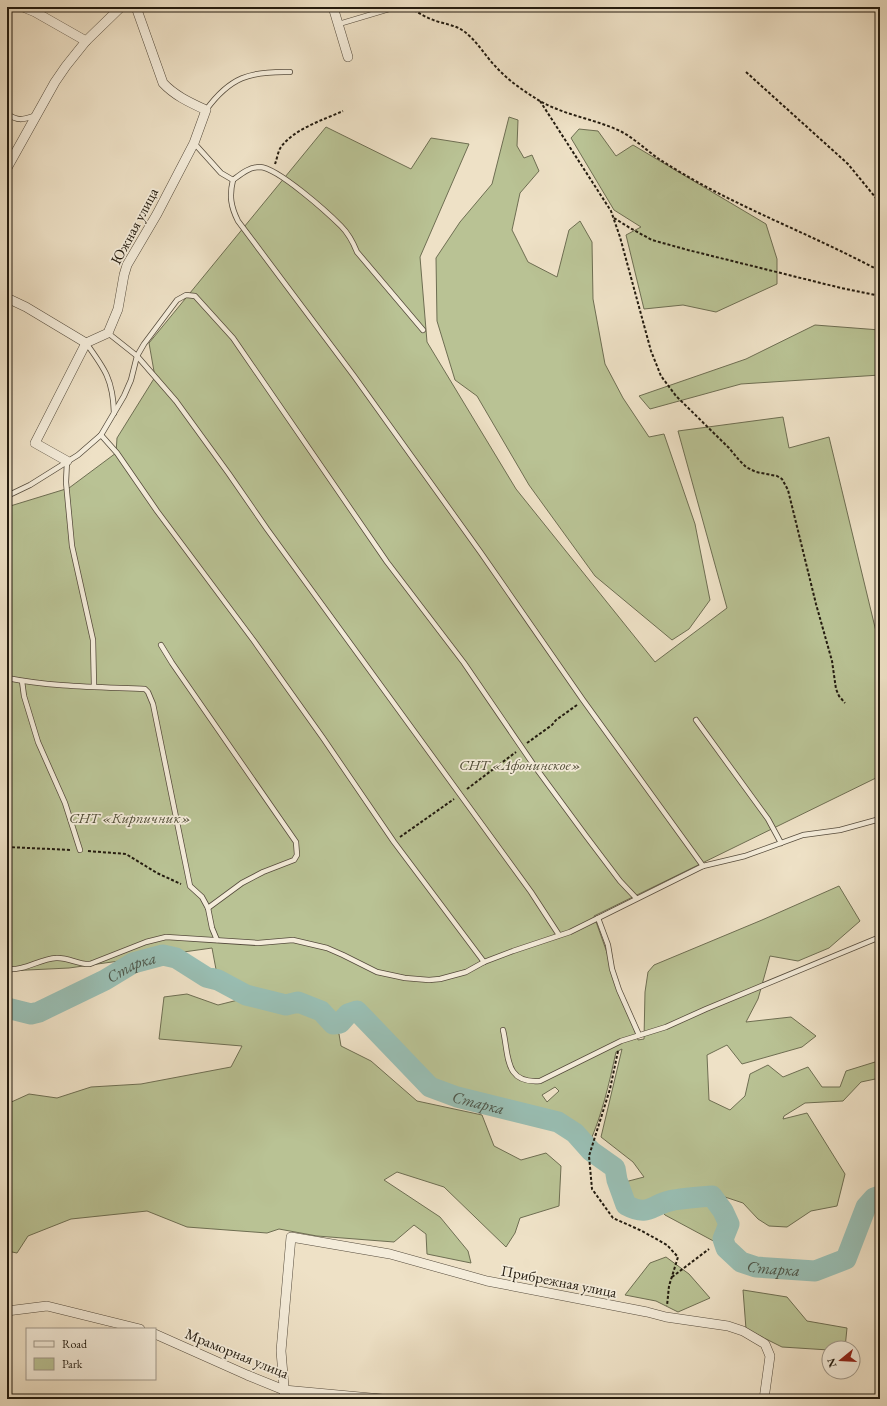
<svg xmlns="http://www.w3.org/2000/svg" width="887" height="1406" font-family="'EB Garamond',serif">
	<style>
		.green { fill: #b9c294; stroke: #6e6e52; fill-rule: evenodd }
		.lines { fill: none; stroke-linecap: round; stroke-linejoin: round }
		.river { stroke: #99beb3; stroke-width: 21 }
		.lane-casing { stroke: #564c3d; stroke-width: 6 }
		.street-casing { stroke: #564c3d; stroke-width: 10 }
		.path { stroke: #231b0f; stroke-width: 2; stroke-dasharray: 3 2; stroke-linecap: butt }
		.lane { stroke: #f4ecda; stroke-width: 4.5 }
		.street { stroke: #f4ecda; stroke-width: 9 }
		.labels { text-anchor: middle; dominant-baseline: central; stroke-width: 3.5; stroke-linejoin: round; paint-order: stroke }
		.street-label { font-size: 15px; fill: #231b0f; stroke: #f4ecda }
		.park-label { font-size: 15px; font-style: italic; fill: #504d37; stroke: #f4ecda }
		.water-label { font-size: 16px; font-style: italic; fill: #4c5448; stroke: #f4ecda }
	</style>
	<rect width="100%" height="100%" fill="#eee1c6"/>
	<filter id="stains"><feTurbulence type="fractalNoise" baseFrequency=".005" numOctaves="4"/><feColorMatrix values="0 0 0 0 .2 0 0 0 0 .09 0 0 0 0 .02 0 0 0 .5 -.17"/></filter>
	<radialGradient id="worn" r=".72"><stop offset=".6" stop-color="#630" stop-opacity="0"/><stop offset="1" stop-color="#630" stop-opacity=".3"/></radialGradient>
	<g class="green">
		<polygon points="509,117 518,120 517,146 524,158 532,155 539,171 520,193 512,230 528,262 557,277 569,230 580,221 592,242 593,299 605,364 623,398 649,437 664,434 695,524 710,600 689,629 672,640 595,576 529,485 477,396 455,380 437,321 436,258 460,222 492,184"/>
		<path d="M 326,127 L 411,169 L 431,138 L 469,144 L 420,257 L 427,342 L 516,489 L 655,662 L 727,608 L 678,431 L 783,417 L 789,448 L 829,437 L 880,648 L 880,776 L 594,916 L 638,1040 L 644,1039 L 645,992 L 648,972 L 654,965 L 762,920 L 839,886 L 860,921 L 829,948 L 798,961 L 770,956 L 758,999 L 746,1022 L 791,1017 L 816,1036 L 802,1047 L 742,1064 L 727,1045 L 707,1055 L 709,1100 L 730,1110 L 745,1096 L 750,1074 L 768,1065 L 783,1077 L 808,1067 L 822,1087 L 840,1087 L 846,1071 L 875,1062 L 880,1068 L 880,1078 L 861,1082 L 843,1101 L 805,1103 L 784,1116 L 783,1119 L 807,1113 L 845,1174 L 837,1206 L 811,1211 L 787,1227 L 769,1226 L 758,1219 L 743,1203 L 713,1193 L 666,1196 L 648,1207 L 637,1208 L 629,1203 L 621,1183 L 644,1177 L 633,1162 L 601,1137 L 622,1049 L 616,1052 C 609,1084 602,1115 589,1144 L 576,1130 L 562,1118 L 523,1110 L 522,1108 L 517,1112 L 457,1097 L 430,1087 L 357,1011 L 348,1014 L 340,1023 L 333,1024 L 321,1011 L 298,1002 L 286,1005 L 246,995 L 218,980 L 212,948 L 69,968 L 7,971 L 7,507 L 69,488 L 116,453 L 117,438 L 155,377 L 149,343 ZM 555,1087 L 559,1091 L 547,1102 L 542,1095 Z"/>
		<polygon points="579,129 598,131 616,156 633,145 766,224 777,259 777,284 716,312 683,305 644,309 626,235 641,227 614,210 571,138"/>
		<polygon points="815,325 880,330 880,375 741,384 650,409 639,396 746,359"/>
		<polygon points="187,994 218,1005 238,1000 287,1012 295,1007 317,1017 339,1034 341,1046 371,1061 417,1101 482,1115 494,1146 521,1160 546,1153 561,1166 559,1206 520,1218 515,1233 506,1247 444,1187 397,1172 384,1180 440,1217 468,1251 471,1263 427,1254 426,1234 414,1225 394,1242 317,1236 279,1229 267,1233 187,1227 147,1211 71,1219 28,1236 17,1253 7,1251 7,1104 29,1094 57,1098 91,1087 141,1084 231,1067 242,1046 159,1039 164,997"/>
		<polygon points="711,1197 722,1213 727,1225 719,1244 665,1215 660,1209 672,1201"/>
		<polygon points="666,1257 689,1274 710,1298 678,1312 656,1301 625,1295 650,1263"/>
		<polygon points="743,1290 787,1297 807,1321 847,1328 845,1348 829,1348 829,1350 782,1347 746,1329"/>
	</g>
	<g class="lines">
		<path class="river" id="s1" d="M 7,1008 L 31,1014 L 39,1012 L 105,980 L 133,963 L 163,955 L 176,958 L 206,977 L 218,980 L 246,995 L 286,1005 L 298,1002 L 321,1011 L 333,1024 L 340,1023 L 348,1014 L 357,1011 L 430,1087 L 457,1097 L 558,1122 L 575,1133 L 591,1151 L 615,1168 L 617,1180 L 626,1205 C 650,1218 652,1203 674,1200 C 686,1198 699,1197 712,1196 L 723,1211 L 729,1224 L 723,1239 L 726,1248 L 741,1262 L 756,1267 L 815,1271 L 846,1259 L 866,1207 L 874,1198 L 880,1196"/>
		<defs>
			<g id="lane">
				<polyline points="61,8 65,7"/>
				<polyline points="339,24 396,7"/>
				<path d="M 206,110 C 230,77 250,71 290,72"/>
				<path d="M 7,114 C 18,121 22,120 34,116"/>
				<path d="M 194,143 L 221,173 L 233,180 C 241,174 249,167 260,167 C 278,168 327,212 341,226 C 348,233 353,242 357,252 L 423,330"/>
				<path d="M 233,180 C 229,196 231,207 238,221 L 354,376 L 481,553 L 583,700 L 703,866"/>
				<polyline points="108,333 137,356 176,401 229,474 267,529 531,892 559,935"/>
				<path d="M 86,343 C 105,369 113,380 114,413"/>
				<polyline points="101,435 117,453 157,511 254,641 323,738 394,842 484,962"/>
				<polyline points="67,461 66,482 72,546 93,640 94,686"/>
				<polyline points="7,496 30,485 78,455 101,435 124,396 131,380 137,356 144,344 177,300 186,295 195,296 233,338 387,562 464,663 533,764 586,836 620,881 636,898"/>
				<polyline points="161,645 172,663 296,842 297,855 294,860 263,872 242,883 208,908"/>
				<path d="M 7,678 C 52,687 99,687 145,689 L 148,692 L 153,704 L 190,886 L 202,897 L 208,908 L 212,928 L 217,940"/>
				<polyline points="22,681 24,696 38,742 65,803 80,850"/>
				<polyline points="696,720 768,819 781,843"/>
				<polyline points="598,918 608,945 612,969 619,990 639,1035"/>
				<path d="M 7,969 C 25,971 39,959 56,958 C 68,957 79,965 90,964 L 146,942 L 166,937 L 258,943 L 293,940 L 327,948 L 343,955 L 377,972 L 405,978 L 429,980 L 440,979 L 466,972 L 484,962 L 513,951 L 570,932 L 703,866 L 745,856 L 803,835 L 840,830 L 880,819"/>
				<path d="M 503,1030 C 509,1055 504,1084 540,1081 L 621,1041 L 666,1027 L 706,1009 L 880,937"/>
			</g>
			<g id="street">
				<polyline points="23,7 35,12 86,41"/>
				<polyline points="333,7 348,57"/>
				<polyline points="7,168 55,82 66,66 86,41 121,7"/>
				<polyline points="7,298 26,307 86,343"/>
				<path d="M 67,461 L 35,443 L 86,343 L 108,333 L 118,309 L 124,275 L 127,265 L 157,214 L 194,143 L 206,110 C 191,103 175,96 163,83 L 136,7"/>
				<polyline points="7,1311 47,1306 140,1329"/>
				<polyline points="155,1334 247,1375 284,1390 382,1399"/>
				<polyline points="285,1399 281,1351 291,1237 390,1254 487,1281 647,1312 666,1317 728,1326 743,1331 765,1344 770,1356 764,1399"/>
			</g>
		</defs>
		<use href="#lane" class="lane-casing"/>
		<use href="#street" class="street-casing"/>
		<g class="path">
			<path d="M 410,7 C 418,13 427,18 436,21 C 445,24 454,25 462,30 C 476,39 485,56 497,68 C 509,81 525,92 540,101 C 566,116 596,119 622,132 C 635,139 646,150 659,159 C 676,170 695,181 714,191 C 768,219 826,242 880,271"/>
			<polyline points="746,72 848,164 880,203"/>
			<polyline points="540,101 611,211 620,237 651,351 661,376 676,396 729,448 739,460 746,467 756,472 777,476 782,479 788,490 816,604 832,661 836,689 839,696 845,703"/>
			<path d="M 275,164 C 277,159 278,151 281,147 C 294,129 323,120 343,111"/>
			<polyline points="614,218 630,228 652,240 688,250 841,288 880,296"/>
			<polyline points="527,743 552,725 556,720 577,705"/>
			<polyline points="467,789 516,752"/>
			<polyline points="400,837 454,799"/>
			<polyline points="7,847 71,850"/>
			<polyline points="88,851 126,854 157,873 181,884"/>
			<polyline points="618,1051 610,1089 589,1156 592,1189 613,1218 642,1231 667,1245 678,1257 669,1286 667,1306"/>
			<polyline points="672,1277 709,1249"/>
		</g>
		<use href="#lane" class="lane"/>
		<use href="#street" class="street"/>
	</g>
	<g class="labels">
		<g class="street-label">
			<text transform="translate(134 226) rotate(-62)">Южная улица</text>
			<text transform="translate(559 1281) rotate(11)">Прибрежная улица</text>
			<text transform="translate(237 1353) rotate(22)">Мраморная улица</text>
		</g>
		<g class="park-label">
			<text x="520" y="764">СНТ «Афонинское»</text>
			<text x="130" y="817">СНТ «Кирпичник»</text>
		</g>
		<g class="water-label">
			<text stroke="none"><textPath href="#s1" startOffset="136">Старка</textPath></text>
			<text stroke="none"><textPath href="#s1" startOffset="544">Старка</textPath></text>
			<text stroke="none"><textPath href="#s1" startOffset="940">Старка</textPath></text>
		</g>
	</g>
	<rect width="887" height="1406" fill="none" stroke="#eee1c6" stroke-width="24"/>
	<rect x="8" y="8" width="871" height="1390" fill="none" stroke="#231b0f" stroke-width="2"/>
	<rect x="12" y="12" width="863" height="1382" fill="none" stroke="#231b0f"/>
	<rect x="26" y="1328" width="130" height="52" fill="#f4ecda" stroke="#a09889"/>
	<rect x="34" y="1341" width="20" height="6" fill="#f4ecda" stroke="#a09889"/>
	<text x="62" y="1348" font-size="12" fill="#231b0f">Road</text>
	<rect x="34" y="1358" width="20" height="12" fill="#b9c294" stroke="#a09889"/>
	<text x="62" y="1368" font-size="12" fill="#231b0f">Park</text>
	<g transform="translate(841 1360) rotate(252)"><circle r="19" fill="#f4ecda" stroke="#a09889"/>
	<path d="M0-3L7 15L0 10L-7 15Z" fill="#8f2418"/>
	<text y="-6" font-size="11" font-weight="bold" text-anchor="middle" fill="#231b0f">N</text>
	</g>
	<rect width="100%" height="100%" filter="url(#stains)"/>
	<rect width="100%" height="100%" fill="url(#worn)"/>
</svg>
